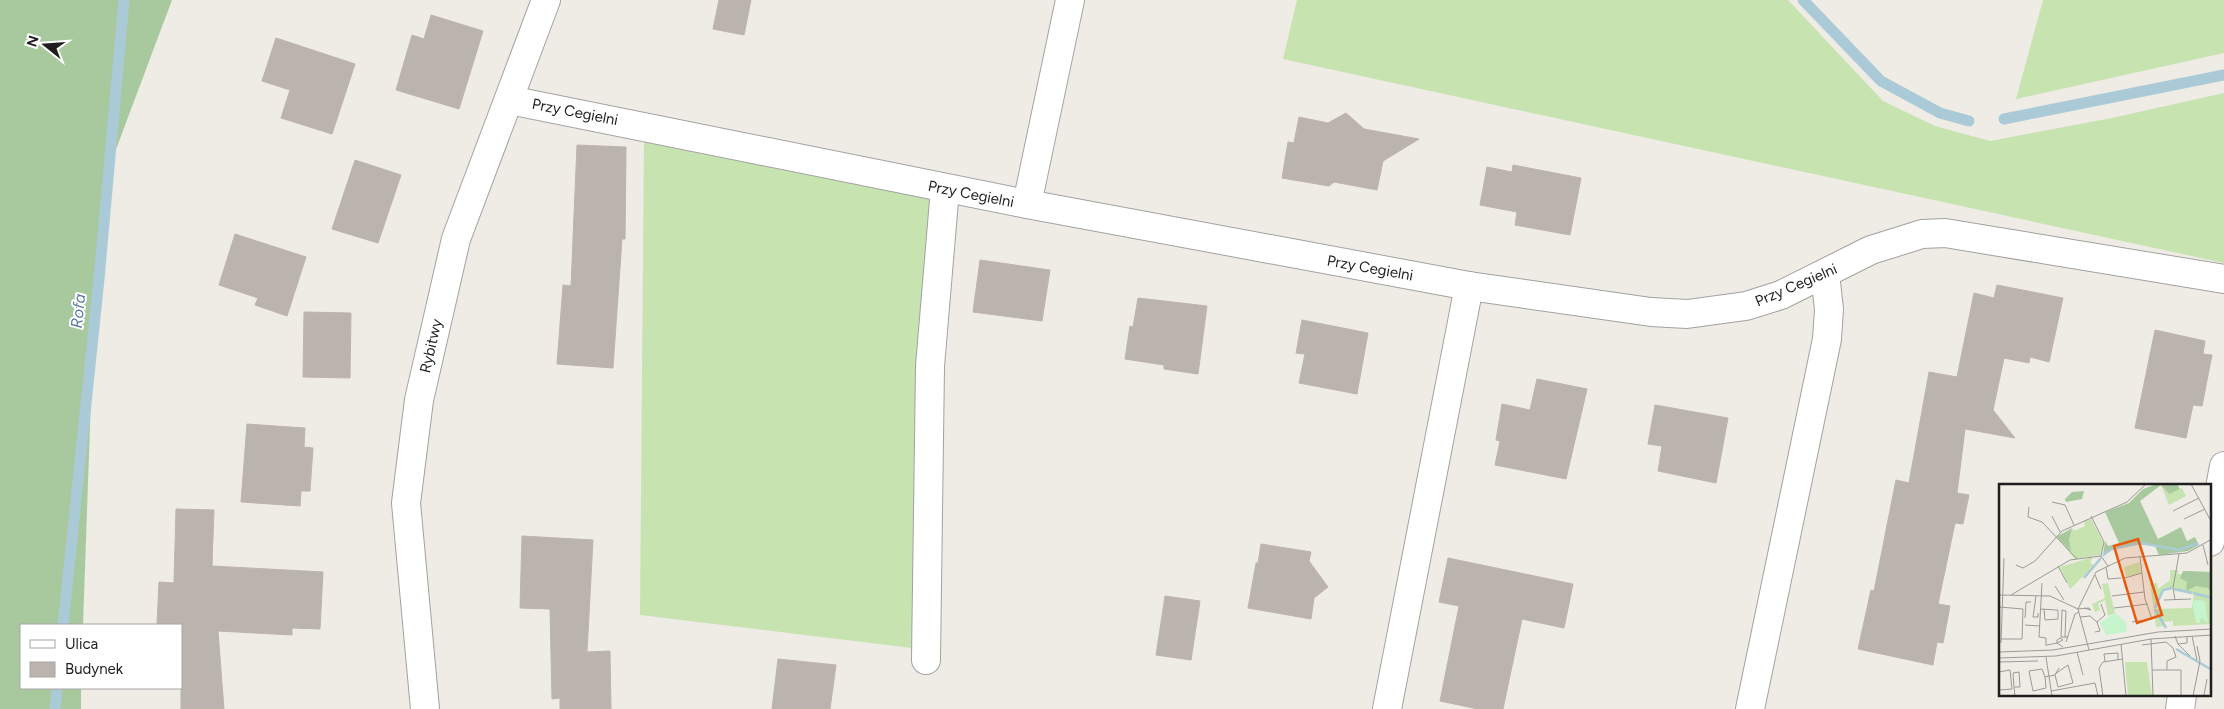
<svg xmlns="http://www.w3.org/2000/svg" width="2224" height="709" font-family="Figtree,sans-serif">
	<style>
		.grass { fill: #c6e3b0 }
		.forest { fill: #a8c99e }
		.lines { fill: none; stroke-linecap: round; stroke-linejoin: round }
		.stream { stroke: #aacad7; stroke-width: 11 }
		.building { fill: #bbb4ae; stroke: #beb4a9 }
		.minor-casing { stroke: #a2a2a2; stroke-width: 30 }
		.minor { stroke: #fff; stroke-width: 28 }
		.labels { text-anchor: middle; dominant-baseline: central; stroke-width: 4; stroke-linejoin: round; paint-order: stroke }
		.street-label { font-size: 15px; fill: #1e1e1e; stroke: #fff }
		.water-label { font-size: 16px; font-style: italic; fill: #5476a4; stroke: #fff }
		.inset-river { fill: none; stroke: #aacad7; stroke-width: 2.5 }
		.inset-road { fill: none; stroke: #9b9a95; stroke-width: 1 }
		.view { fill: #e8590c; fill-opacity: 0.15; stroke: #e8590c; stroke-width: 2.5 }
		.inset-edge { fill: none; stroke: #1e1e1e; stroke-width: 2.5 }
	</style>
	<rect width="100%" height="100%" fill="#eeece5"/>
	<g class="grass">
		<polygon points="1297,0 1788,0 1883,101 1935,126 1990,141 2112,118 2224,93 2224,263 1283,59"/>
		<polygon points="2043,0 2224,0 2224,53 2016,99"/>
		<polygon points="644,137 935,200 920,649 640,615"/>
	</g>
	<polygon class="forest" points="0,0 172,0 112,160 93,341 83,625 21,625 21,688 81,688 81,709 0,709"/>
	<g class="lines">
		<g class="stream">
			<polyline points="1803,0 1881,81 1940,113 1969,121"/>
			<polyline points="2004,119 2224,75"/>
			<polyline points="63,625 99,279 124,0"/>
			<polyline points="55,709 57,688"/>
		</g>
	</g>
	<g class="building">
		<polygon points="719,0 751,0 744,35 713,29"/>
		<polygon points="431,15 483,31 459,109 396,90 412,35 424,39"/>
		<polygon points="276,38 355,64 332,134 281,118 290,90 262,81"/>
		<polygon points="1346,113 1364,129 1419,139 1383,161 1377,190 1334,182 1329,186 1282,178 1288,142 1294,143 1299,117 1328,123"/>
		<polygon points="577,145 626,147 625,239 622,239 613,368 557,364 563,285 571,286"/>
		<polygon points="355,160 401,175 378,243 332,229"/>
		<polygon points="1513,165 1581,178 1570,235 1515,225 1517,212 1480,205 1487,167 1512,172"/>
		<polygon points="235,234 306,257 287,316 255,305 258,298 219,285"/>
		<polygon points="980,260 1050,270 1042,321 973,312"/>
		<polygon points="1997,285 2063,298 2049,362 2030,357 2029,363 2004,358 1993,410 2015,438 1965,429 1957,493 1969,495 1963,524 1955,523 1938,604 1950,606 1943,643 1937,642 1933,665 1858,649 1871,590 1874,591 1896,480 1909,483 1929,372 1957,377 1974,293 1994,298"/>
		<polygon points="1138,298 1207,306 1198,374 1164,369 1164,365 1125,359 1130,326 1133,327"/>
		<polygon points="304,312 351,313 350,378 303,377"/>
		<polygon points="1302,320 1368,333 1357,394 1299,383 1305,354 1296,353"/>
		<polygon points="2155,330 2205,341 2203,354 2212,355 2202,406 2193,405 2186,438 2135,428"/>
		<polygon points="1537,379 1587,389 1566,479 1495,465 1500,441 1496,440 1502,404 1530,410"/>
		<polygon points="1655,405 1728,418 1716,483 1658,471 1662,446 1648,444"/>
		<polygon points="247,424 305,428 304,447 313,448 310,491 301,491 300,506 241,502"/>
		<polygon points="176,509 214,510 212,566 323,572 320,629 292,628 292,635 218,631 224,709 181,709 181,625 157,625 159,582 174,583"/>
		<polygon points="522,536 593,540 587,652 610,651 611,709 560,709 560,698 552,699 550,609 520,608"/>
		<polygon points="1261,544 1311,552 1309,561 1328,587 1314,598 1311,619 1248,608 1256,563 1258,563"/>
		<polygon points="1448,558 1573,584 1564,628 1522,619 1503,709 1478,709 1440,701 1459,606 1439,602"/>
		<polygon points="1165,596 1200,601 1191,660 1156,655"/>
		<polygon points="778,659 836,665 830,709 772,709"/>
	</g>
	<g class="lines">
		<defs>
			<g id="minor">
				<polyline points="509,100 1027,204 1469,286 1651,312 1687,314 1746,306 1781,295 1871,250 1922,234 1945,233 2224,279"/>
				<polyline points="1027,204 1070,0"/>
				<polyline points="2210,542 2224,466"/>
				<polyline points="926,660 930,366 945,189"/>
				<polyline points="425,709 406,503 419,400 456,239 546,0"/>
				<polyline points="1387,709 1469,286"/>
				<polyline points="1750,709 1827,339 1829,309 1825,274"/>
				<polyline points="2180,709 2182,695"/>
			</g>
		</defs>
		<use href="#minor" class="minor-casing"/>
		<use href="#minor" class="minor"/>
	</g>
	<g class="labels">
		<g class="street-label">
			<text transform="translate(575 112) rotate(11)">Przy Cegielni</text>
			<text transform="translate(971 194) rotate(11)">Przy Cegielni</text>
			<text transform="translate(1370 268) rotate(10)">Przy Cegielni</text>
			<text transform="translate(1796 285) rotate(-23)">Przy Cegielni</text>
			<text transform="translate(431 346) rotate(-77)">Rybitwy</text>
		</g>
		<g class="water-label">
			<text transform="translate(78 311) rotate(-84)">Rofa</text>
		</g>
	</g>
	<g transform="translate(1999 484)">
		<rect width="212" height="212" fill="#eeece5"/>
		<path d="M 162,1 L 170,10 L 183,4 L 187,12 L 170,21 ZM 92,35 L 105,60 L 101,71 L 76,75 L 57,52 L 74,45 L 75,47 L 86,42 L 85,37 ZM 94,73 L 91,78 L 95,82 L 71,105 L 61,83 ZM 141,78 L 142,89 L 127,93 L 125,83 ZM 171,86 L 179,86 L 179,90 L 184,90 L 184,87 L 212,88 L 212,114 L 171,103 L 164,105 L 155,123 L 165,142 L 157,143 L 151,99 L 158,99 L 159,105 L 171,96 ZM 109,99 L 116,129 L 109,132 L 106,116 L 99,120 L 101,126 L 96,128 L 93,120 L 106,114 L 103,100 ZM 195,110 L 212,115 L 212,140 L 174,142 L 174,137 L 164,138 L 157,125 L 193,124 ZM 126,178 L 148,178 L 153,212 L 129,212 Z" fill="#c6e3b0"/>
		<path d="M 158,0 L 178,0 L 181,5 L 170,10 L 162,1 L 141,17 L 159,55 L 182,43 L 188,57 L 196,53 L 200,61 L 189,67 L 160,71 L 156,62 L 135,60 L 109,67 L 104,73 L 106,57 L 109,62 L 120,59 L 106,28 L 130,19 L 144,5 ZM 85,7 L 83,15 L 67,18 L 66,15 L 73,8 ZM 73,44 L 70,56 L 72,67 L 58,53 ZM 184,87 L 212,88 L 212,109 L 209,104 L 197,102 L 187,107 L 188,98 L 181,94 Z" fill="#a8c99e"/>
		<path d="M 198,116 L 206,117 L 209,139 L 202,134 L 201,139 L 197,139 L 193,118 ZM 116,129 L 127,138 L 128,148 L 107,151 L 101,139 Z" fill="#c6f4cd"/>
		<path class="inset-river" d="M 104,71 L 113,65 L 142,59 L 181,66 L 199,59M 85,94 L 102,74M 175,105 L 193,109M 194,109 L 213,114M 156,124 L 164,106 L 173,104M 156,125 L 167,144M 177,165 L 213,186"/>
		<path class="inset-road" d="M 192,0 L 213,39M 53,18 L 66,21 L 75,41M 30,23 L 29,33 L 43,38 L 78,75M 174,27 L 200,14M 53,32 L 61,48M 92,32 L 105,58 L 102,72 L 109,82M 185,35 L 206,25M 204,61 L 209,81M 17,81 L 24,84 L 36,77 L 63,47 L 128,18 L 147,0M 59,82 L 68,99M 107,83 L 109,95 L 122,94M 96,91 L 102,105M 126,94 L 143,89M 43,99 L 40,153 L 47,154 L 47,162M 56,102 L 65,116M 0,111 L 51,112 L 79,125 L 90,124 L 92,126 L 85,124M 12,111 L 71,76 L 102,72M 37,112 L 34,133 L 39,133 L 39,129M 113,112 L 145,108M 165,116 L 192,115M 176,116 L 174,104 L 180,70M 0,123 L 24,125 L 23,155 L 2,155M 115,124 L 149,120M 42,125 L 57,126 L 59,126 L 59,135 L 46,136 L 45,125M 81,133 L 91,132 L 98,138 L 101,147 L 96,148M 26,134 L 27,118 L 32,118M 98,138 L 106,131 L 102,120M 133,138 L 153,135 L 146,115 L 141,73M 26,141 L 41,142M 176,152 L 179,160 L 188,159 L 188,152M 193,152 L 198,176M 66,153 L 67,127 L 63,126 L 62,153 L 69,153M 61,154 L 64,156 L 58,159 L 58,156 ZM 152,155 L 154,212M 67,158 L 76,130 L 80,128M 2,159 L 5,74M 122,160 L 127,212M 179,160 L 191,172M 48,161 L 58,159 L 64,163M 143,161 L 167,158 L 174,164 L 177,173 L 168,177 L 168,186M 90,166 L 79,125 L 97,88 L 126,74 L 188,69 L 213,55M 0,168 L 54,166 L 159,148 L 213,145M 78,168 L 84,191M 47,173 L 53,212M 0,174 L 57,172 L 152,155 L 213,151M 106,177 L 105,170 L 119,169 L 119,176M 0,178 L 39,177M 153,186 L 182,186 L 182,212M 0,188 L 11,186 L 13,205 L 0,206M 56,191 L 59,203 L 74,199 L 69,181 L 56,190M 46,193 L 47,204 L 34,207 L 30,187 L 43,185 L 46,193 L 56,191 L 60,184M 15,203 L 21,203 L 20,188 L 14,189 L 15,203 L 16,212M 52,207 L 96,199 L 99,212M 205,211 L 208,195M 104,212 L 100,184 L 104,178 L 124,175M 194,212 L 201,177 L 198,162"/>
		<path class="view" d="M 139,55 L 163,131 L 138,139 L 115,62 Z"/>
		<rect width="212" height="212" class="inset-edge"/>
	</g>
	<rect x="20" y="624" width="162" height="65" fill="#ffffff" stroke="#a5a5a5"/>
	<rect x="30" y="640" width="25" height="8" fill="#ffffff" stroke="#a5a5a5"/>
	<text x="65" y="649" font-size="15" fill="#1e1e1e">Ulica</text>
	<rect x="30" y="662" width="25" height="15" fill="#bbb4ae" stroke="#a5a5a5"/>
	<text x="65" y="674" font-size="15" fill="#1e1e1e">Budynek</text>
	<g transform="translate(45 45) rotate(287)" stroke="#ffffff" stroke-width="4" paint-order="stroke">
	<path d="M0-4L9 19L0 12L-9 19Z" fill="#1e1e1e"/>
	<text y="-8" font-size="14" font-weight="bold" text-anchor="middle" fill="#1e1e1e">N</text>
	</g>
</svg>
